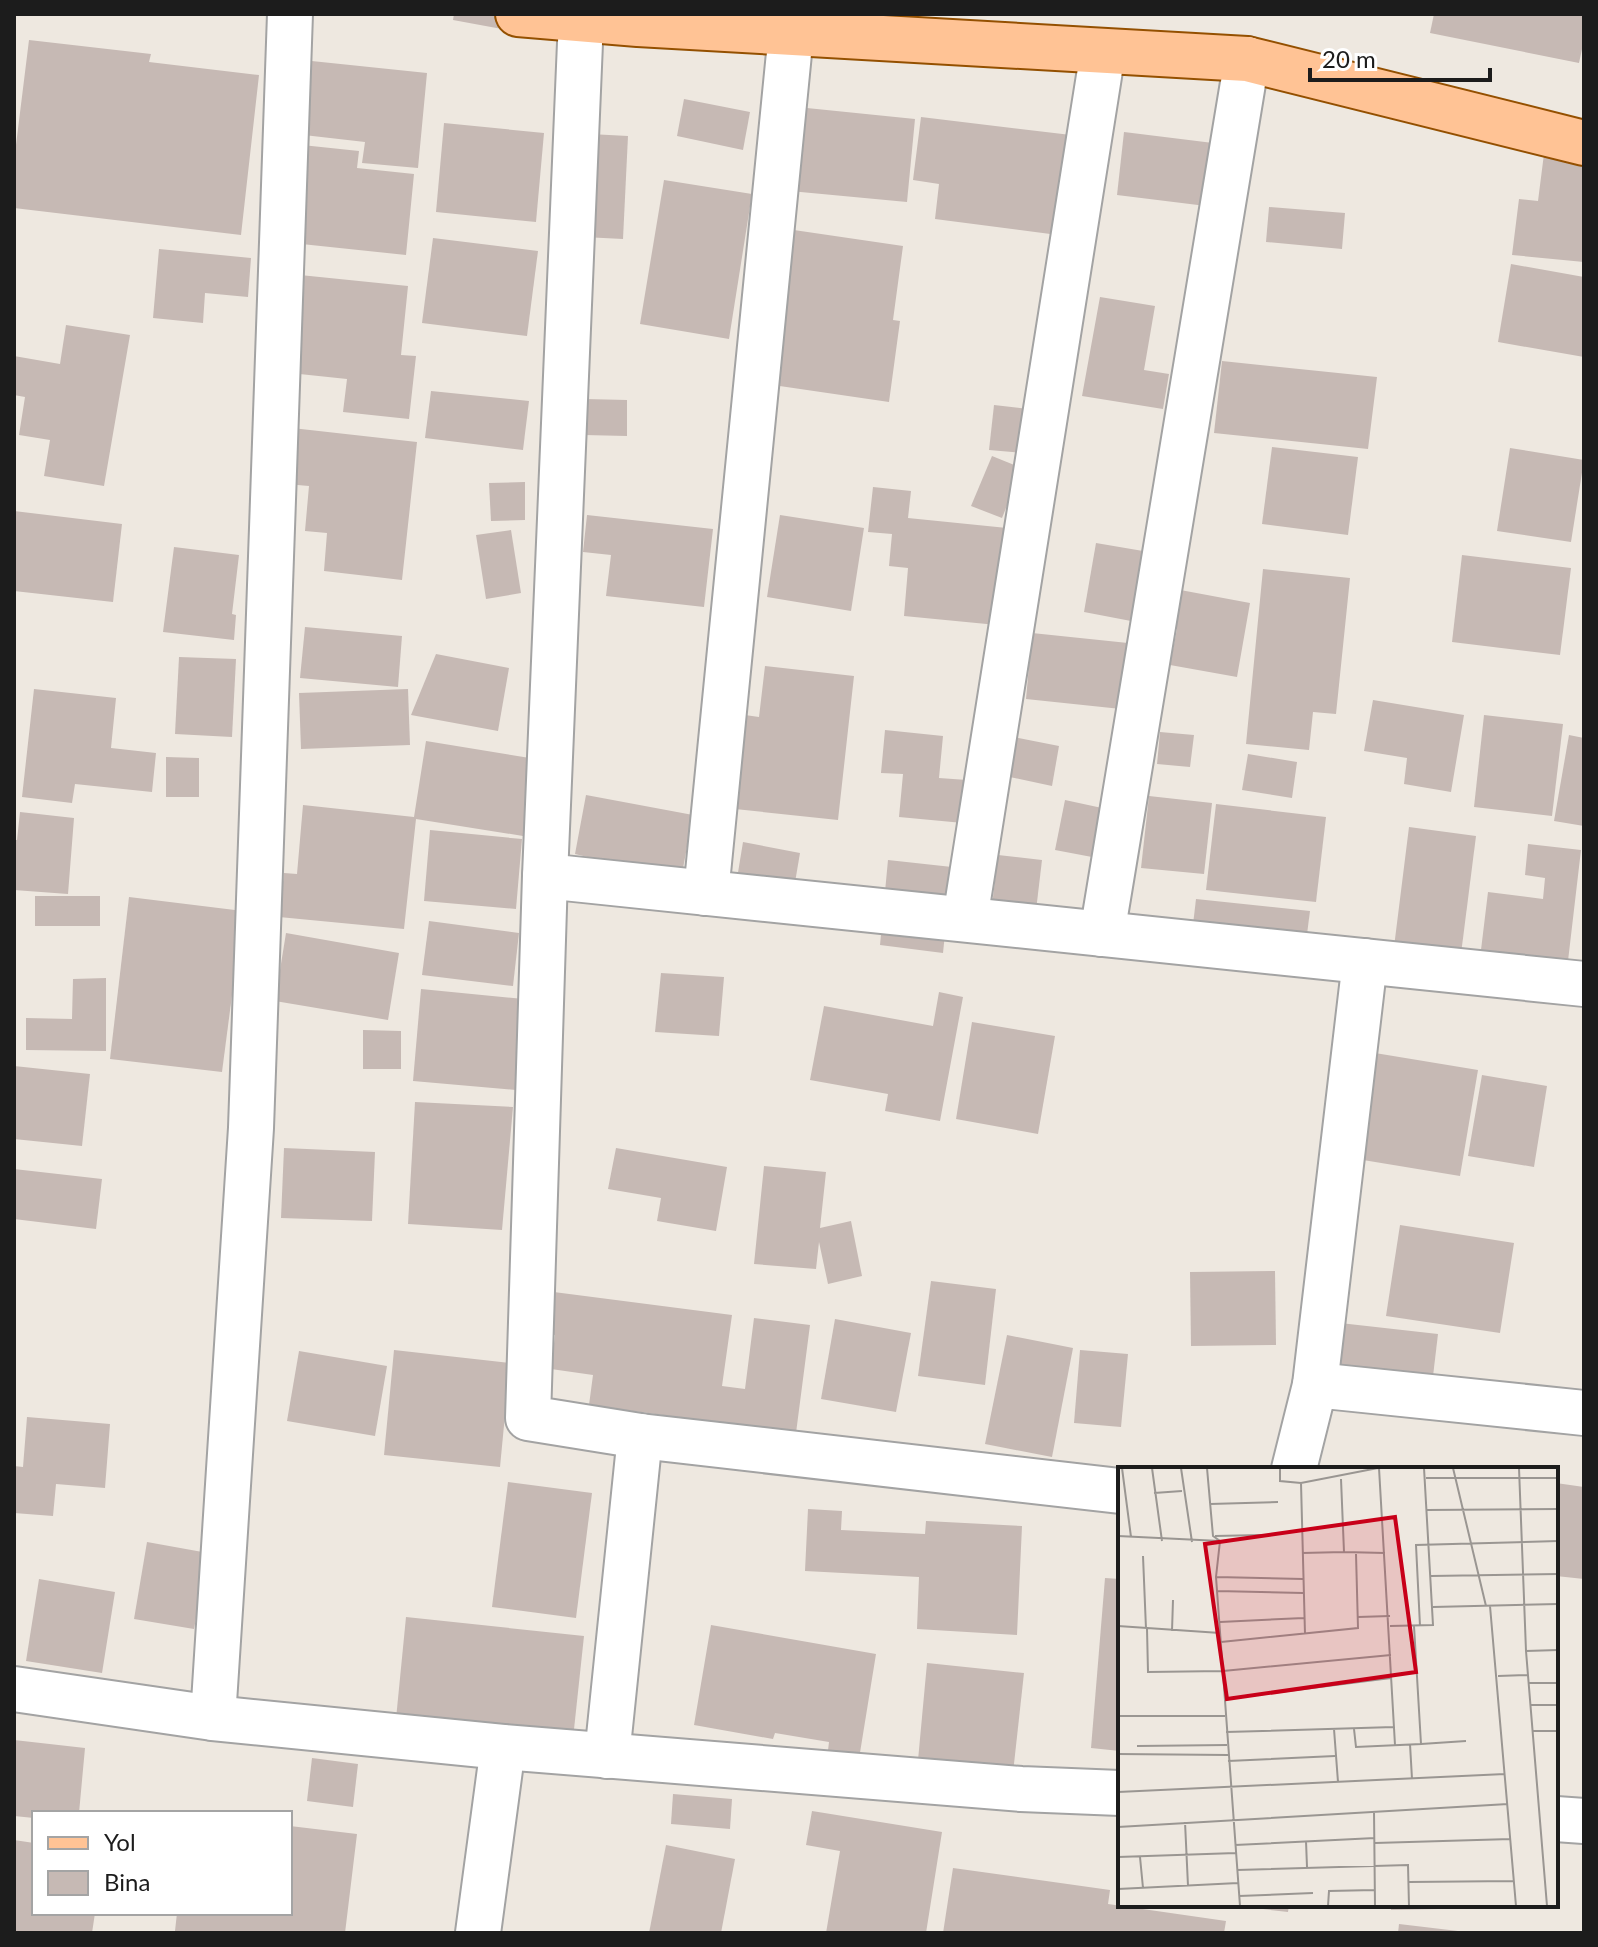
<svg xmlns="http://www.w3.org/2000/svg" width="1598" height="1947" font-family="Lato,sans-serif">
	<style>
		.building { fill: #c6b9b4 }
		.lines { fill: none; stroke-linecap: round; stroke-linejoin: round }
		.minor-casing { stroke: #a3a3a3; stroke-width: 48 }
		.major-casing { stroke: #945000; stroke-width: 48 }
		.minor { stroke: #fff; stroke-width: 44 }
		.major { stroke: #ffc395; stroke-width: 44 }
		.inset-road { fill: none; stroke: #9a9692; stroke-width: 2 }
		.view { fill: #c80019; fill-opacity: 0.15; stroke: #c80019; stroke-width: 4 }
		.inset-edge { fill: none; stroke: #1c1c1c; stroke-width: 4 }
	</style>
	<rect width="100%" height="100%" fill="#eee8e0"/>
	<g class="building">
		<polygon points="454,14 561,14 557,39 453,20"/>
		<polygon points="1434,14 1584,14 1584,40 1579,63 1430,33"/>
		<polygon points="29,40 151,54 149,62 259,75 241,235 14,208 14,161"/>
		<polygon points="302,60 427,73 418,168 362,163 365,142 295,134"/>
		<polygon points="684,99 750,112 743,150 677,136"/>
		<polygon points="797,107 915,119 907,202 790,191"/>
		<polygon points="921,117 1071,135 1058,235 935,219 939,184 913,180"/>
		<polygon points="444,123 544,133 536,222 436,212"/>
		<polygon points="1124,132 1213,143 1206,206 1117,195"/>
		<polygon points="571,133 628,136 623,239 564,236"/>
		<polygon points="302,145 359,151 357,168 414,174 406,255 292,243"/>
		<polygon points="1545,146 1584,151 1584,262 1512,255 1519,199 1538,201"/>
		<polygon points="664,180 752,194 729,339 640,324"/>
		<polygon points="1269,207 1345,213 1342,249 1266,242"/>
		<polygon points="787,229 903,246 893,320 900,321 889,402 766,384"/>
		<polygon points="433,238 538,251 527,336 422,323"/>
		<polygon points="159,249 251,258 248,297 205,293 203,323 153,318"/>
		<polygon points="1511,264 1584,277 1584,357 1498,342"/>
		<polygon points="300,275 408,286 401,355 416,356 409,419 343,412 347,379 290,373"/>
		<polygon points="1100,297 1155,306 1144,370 1169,374 1163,409 1082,396"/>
		<polygon points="66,325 130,335 104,486 44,476 50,440 19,435 25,397 14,395 14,356 60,364"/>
		<polygon points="1222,361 1377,377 1368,449 1214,433"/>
		<polygon points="431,391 529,401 523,450 425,438"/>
		<polygon points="585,399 627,400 627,436 584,435"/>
		<polygon points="994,405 1028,409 1023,453 989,450"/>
		<polygon points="292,428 417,442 402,580 324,571 327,533 305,531 309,486 286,484"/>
		<polygon points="1272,447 1358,457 1348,535 1262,524"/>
		<polygon points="1510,448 1584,460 1571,542 1497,531"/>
		<polygon points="992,456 1022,468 1002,518 971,506"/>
		<polygon points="525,482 525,520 491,521 489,483"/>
		<polygon points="873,487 911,491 908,518 1007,528 997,625 904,616 908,568 889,566 892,534 868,532"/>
		<polygon points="14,511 122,524 113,602 14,591"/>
		<polygon points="587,515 713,529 704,607 606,596 611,555 583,552"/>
		<polygon points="780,515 864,528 851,611 767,597"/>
		<polygon points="511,530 521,593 486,599 476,535"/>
		<polygon points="1096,543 1143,551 1131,621 1084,612"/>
		<polygon points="174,547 239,555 232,614 236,615 234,640 163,632"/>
		<polygon points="1462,555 1571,568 1560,655 1452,642"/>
		<polygon points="1263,569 1350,578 1336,714 1313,712 1309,750 1246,744"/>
		<polygon points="1175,589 1250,603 1237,677 1170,665 1177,629 1167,628"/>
		<polygon points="305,627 402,636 398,687 300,678"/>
		<polygon points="1032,633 1128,643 1121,709 1026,699"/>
		<polygon points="436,654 509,668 498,731 411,715"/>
		<polygon points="179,657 236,659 232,737 175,734"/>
		<polygon points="765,666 854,676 838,820 735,809 745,715 759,717"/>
		<polygon points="34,689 116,698 111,748 156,753 152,792 75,784 72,803 22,797"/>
		<polygon points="408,689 410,745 301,749 299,693"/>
		<polygon points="1373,700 1464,715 1451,792 1404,784 1407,758 1364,751"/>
		<polygon points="1484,715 1563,724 1552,816 1474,807"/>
		<polygon points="885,730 943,736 939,778 967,780 963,823 899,817 903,774 881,773"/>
		<polygon points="1160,732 1194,735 1190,767 1157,764"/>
		<polygon points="1569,735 1584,738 1584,826 1554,821"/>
		<polygon points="1013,737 1059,746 1052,786 1005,776"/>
		<polygon points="426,741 536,759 523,836 416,819 404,929 279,917 284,873 297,874 303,805 414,817"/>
		<polygon points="1248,754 1297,762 1292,798 1242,790"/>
		<polygon points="166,757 199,758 199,797 166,797"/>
		<polygon points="586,795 693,815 678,895 589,896 596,859 575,854"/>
		<polygon points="1149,796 1212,803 1204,874 1141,868"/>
		<polygon points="1065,800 1102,808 1092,857 1055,850"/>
		<polygon points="1216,804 1326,817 1316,902 1206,890"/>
		<polygon points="20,812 74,818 68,894 14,890 14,840 17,840"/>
		<polygon points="1409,827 1476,836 1461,954 1394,947"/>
		<polygon points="430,830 522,839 516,909 424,901"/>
		<polygon points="743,842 800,853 791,906 734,897"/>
		<polygon points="1528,844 1581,850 1564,995 1477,983 1488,892 1543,899 1545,878 1525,875"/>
		<polygon points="998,855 1042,860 1035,919 991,914"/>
		<polygon points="888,860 952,867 943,953 880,945"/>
		<rect x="35" y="896" width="65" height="30"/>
		<polygon points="129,897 243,911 222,1072 110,1059"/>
		<polygon points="1196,899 1310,911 1306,942 1190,950"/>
		<polygon points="429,921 519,933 513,986 422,975"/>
		<polygon points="286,933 399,953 388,1020 275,1001"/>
		<polygon points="661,973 724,977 719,1036 655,1032"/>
		<polygon points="106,978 106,1051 26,1050 26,1018 72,1019 73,979"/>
		<polygon points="421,989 524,999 516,1090 413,1081"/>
		<polygon points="939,992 963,997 940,1121 885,1111 888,1094 810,1080 824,1006 933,1026"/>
		<polygon points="972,1022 1055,1036 1038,1134 956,1119"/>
		<polygon points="363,1030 401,1031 401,1069 363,1069"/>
		<polygon points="1375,1053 1478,1070 1460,1176 1357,1159"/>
		<polygon points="14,1066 90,1074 82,1146 14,1139"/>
		<polygon points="1482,1075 1547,1086 1534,1167 1468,1156"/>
		<polygon points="415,1102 513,1107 502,1230 408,1224"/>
		<polygon points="284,1148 375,1152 372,1221 281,1218"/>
		<polygon points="616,1148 727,1167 716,1231 657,1221 661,1198 608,1189"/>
		<polygon points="764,1166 826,1172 820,1228 851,1221 862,1276 828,1284 819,1242 816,1269 754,1264"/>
		<polygon points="14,1169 102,1179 96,1229 14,1219"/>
		<polygon points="1400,1225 1514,1243 1500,1333 1386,1316"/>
		<polygon points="1275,1271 1276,1345 1191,1346 1190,1272"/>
		<polygon points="931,1281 996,1289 985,1385 918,1376"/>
		<polygon points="546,1291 732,1315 722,1386 745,1389 754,1318 810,1325 796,1433 589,1405 593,1375 551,1369 555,1335 542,1333"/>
		<polygon points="835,1319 911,1333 896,1412 821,1399"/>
		<polygon points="1340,1323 1438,1334 1429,1410 1331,1399"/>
		<polygon points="1007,1335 1073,1348 1052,1457 985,1444"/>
		<polygon points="394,1350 510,1363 500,1467 384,1455"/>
		<polygon points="1080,1350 1128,1354 1121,1427 1074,1423"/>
		<polygon points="299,1351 387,1366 375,1436 287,1421"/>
		<polygon points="27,1417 110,1424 105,1488 56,1484 53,1516 14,1513 14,1466 23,1467"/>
		<polygon points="508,1482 592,1493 576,1618 492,1607"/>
		<polygon points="1556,1483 1584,1487 1584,1579 1556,1576"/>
		<polygon points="808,1509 842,1511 841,1530 925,1534 926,1521 1022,1526 1017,1635 917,1629 919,1577 805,1571"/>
		<polygon points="147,1542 208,1553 194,1629 134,1619"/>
		<polygon points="1105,1578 1120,1579 1120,1751 1091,1748"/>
		<polygon points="39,1579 115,1592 102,1673 26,1661"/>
		<polygon points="406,1617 584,1636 572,1748 395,1729"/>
		<polygon points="711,1625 876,1654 858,1765 827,1759 829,1742 775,1733 773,1739 694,1725"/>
		<polygon points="927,1663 1024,1673 1012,1782 917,1771"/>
		<polygon points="14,1740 85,1748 79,1813 34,1813 34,1818 14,1816"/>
		<polygon points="312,1758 358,1764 353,1807 307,1801"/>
		<polygon points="673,1794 732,1799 730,1829 671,1824"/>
		<polygon points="812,1811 942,1832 926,1933 826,1933 840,1851 806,1845"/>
		<polygon points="290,1826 357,1834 345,1933 195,1933 175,1931 177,1913 290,1913"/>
		<polygon points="14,1840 34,1843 34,1913 95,1913 92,1933 14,1931"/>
		<polygon points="666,1845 735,1859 721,1933 649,1933"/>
		<polygon points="953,1868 1110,1890 1108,1904 1226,1921 1224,1933 943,1933"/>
		<polygon points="1254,1905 1289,1905 1288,1912 1254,1908"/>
		<polygon points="1391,1905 1438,1905 1438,1909 1391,1910"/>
		<polygon points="1399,1924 1458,1931 1458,1933 1398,1933"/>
	</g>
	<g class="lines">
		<defs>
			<g id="minor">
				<polyline points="581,19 545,876 528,1418 640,1436 1120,1491"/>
				<polyline points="545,876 1584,984"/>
				<polyline points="706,893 791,33"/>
				<polyline points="965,919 1103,51"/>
				<polyline points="1102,934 1247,59"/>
				<polyline points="1315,1385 1365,961"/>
				<polyline points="1294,1469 1315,1385 1584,1413"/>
				<polyline points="14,1689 213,1718 503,1747 1021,1789 1120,1793"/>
				<polyline points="213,1718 251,1128 290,14"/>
				<polyline points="607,1756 640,1436"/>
				<polyline points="1556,1819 1584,1821"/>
				<polyline points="478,1933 503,1747"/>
			</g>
			<polyline id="major" points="518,14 638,24 1247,59 1584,143"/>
		</defs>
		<use href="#minor" class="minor-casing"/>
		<use href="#major" class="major-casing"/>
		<use href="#minor" class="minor"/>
		<use href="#major" class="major"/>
	</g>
	<g transform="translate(1118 1467)">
		<rect width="440" height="440" fill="#eee8e0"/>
		<path class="inset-road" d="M 4,1 L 13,70M 34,1 L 44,74M 63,1 L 74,75M 89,1 L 95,69 L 102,74 L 98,110 L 122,439M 162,1 L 162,14 L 183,16 L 260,1M 261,1 L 277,278M 335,1 L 368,139M 401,1 L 408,184 L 429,439M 308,11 L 440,11M 223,12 L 226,85 L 267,86M 183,16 L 187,167M 36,26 L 64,24M 92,37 L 160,35M 309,43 L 440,42M 0,69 L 102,74M 97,69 L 143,68M 184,86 L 226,85M 25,89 L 28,162M 313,109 L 440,107M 98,110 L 185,112M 99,124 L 185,126M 372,139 L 398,439M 315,140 L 440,137M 240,150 L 272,149M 102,155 L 186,151M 0,159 L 102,166M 272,159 L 315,158 L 306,1M 302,159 L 298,78 L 440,74M 29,162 L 30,205 L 105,204 L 273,188M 54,164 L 55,133M 103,175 L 240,161 L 238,87M 408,184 L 440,183M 380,209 L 410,208M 411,216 L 440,216M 106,232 L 273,211M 413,238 L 440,238M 0,249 L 107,249M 216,262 L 220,315M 236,262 L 238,280 L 303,277 L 296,159M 415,264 L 440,264M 108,265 L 276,260M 292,277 L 294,312M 303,277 L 348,274M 19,279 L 109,278M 0,287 L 110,288M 110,294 L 217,289M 0,325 L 387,307M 256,344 L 257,439M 67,355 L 70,419M 0,360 L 390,337M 188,374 L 189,400M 257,376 L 393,372M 117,378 L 257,371M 0,390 L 118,386M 22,390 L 25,421M 119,403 L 290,398 L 291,439M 291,415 L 396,414M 0,422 L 120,416M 121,429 L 195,426M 210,439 L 211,424 L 257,423"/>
		<path class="view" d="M 277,50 L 298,205 L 109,232 L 87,77 Z"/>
		<rect width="440" height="440" class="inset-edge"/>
	</g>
	<rect width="1598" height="1947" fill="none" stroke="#1c1c1c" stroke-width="32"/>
	<rect x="32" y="1811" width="260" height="104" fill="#ffffff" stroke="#a4a4a4" stroke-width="2"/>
	<rect x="48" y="1837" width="40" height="12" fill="#ffc395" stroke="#a4a4a4" stroke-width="2"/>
	<text x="104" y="1851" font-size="24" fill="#1c1c1c">Yol</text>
	<rect x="48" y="1871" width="40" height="24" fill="#c6b9b4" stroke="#a4a4a4" stroke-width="2"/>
	<text x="104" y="1891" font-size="24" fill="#1c1c1c">Bina</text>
	<path d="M1310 68v12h180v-12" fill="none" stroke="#1c1c1c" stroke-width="4"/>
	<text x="1322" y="68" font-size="24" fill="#1c1c1c" stroke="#ffffff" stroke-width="6" paint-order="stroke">20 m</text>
</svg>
